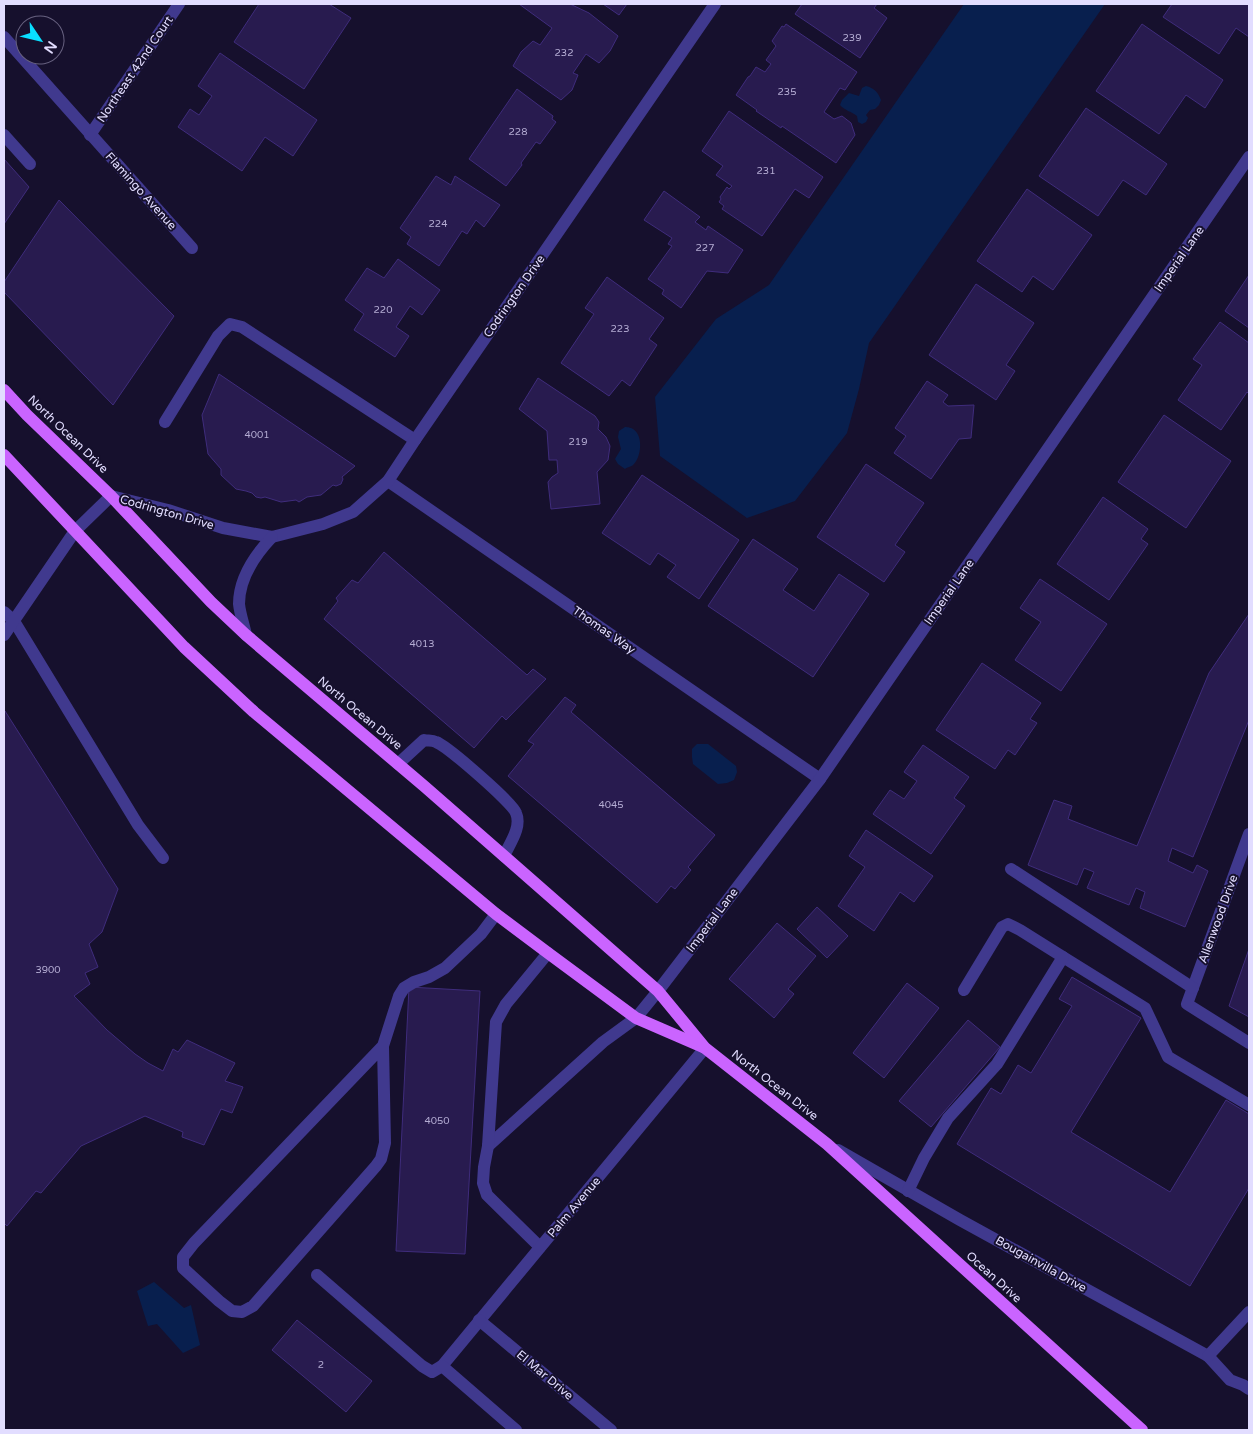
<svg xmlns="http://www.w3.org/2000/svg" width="1253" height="1434" font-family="'Varela Round',sans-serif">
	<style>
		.water { fill: #081f4e }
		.building { fill: #281b4f; stroke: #3f2c7c }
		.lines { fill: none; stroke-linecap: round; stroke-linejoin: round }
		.minor { stroke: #40398e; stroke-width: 12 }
		.major { stroke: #ca64ff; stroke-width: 12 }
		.labels { text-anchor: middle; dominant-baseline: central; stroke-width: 4; stroke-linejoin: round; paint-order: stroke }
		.number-label { font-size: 10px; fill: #b4acd3 }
		.street-label { font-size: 12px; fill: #e2ddff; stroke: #16102d }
	</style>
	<rect width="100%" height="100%" fill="#16102d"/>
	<g class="water">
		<polygon points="964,4 1105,4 869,343 859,389 847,433 795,501 747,518 660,456 655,397 716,319 769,285"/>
		<path d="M 866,86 C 874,88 878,92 881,100 L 879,105 L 875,109 L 870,110 L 866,115 L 868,118 L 866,122 L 862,124 L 858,122 L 857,116 C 852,112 844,110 840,105 L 842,100 L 849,93 L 859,96 L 862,88 Z"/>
		<path d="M 625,427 C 628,427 632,428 633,429 C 644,436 641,458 633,465 C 632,466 626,468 625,469 L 618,464 L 615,459 L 621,449 L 618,437 L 619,431 Z"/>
		<polygon points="697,744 708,744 736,766 737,772 734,780 727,783 718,784 693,764 692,757 692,749"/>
		<polygon points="154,1282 184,1308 191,1305 200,1345 183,1353 157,1324 148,1326 137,1291"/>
	</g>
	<g class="building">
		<polygon points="259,4 329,4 351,18 304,89 234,42"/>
		<polygon points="519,4 570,4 589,13 618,36 610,51 599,63 586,54 573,73 578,75 572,90 561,100 513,66 521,52 533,41 540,45 552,28"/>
		<polygon points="603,4 627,4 619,15"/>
		<polygon points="802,4 877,4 874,8 887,18 860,58 795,14"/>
		<polygon points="1172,4 1249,4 1249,37 1236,28 1219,54 1163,17"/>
		<polygon points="786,24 857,72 845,90 840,88 824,112 834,119 842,116 851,123 855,135 836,163 782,126 781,128 756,111 757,110 736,95 748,77 750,76 756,67 765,72 771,64 766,60 776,46 772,41 782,26 784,27"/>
		<polygon points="1142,24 1223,80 1205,108 1186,95 1159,134 1096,91"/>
		<polygon points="220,53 317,120 293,156 265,137 242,171 178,127 190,109 199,115 212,96 198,86"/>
		<polygon points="517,89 553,116 552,119 556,122 540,144 536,142 521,163 522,165 506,186 469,159"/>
		<polygon points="1086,108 1167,164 1146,195 1123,180 1098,216 1039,176"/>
		<polygon points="729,111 823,177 809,198 795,189 762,236 722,209 724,206 719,202 721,199 720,197 727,187 729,189 732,186 716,175 723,166 702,151"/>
		<polygon points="4,159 29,187 4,224"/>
		<polygon points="436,176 451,185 455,176 500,205 484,227 476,220 467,234 462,231 439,266 407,244 411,237 400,228"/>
		<polygon points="1027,189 1092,235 1053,290 1033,276 1022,292 977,261"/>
		<polygon points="664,191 700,217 695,222 706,230 708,226 743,250 728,273 707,271 681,308 662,294 664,290 648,279 672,246 668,244 672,238 644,220"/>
		<polygon points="59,200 174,316 113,405 4,292 4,282"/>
		<polygon points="398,259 440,290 422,315 410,306 396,327 409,336 395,357 354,330 364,314 345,300 367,268 384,278"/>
		<polygon points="1249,275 1249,328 1225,311"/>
		<polygon points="607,277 664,318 649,339 657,345 630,386 622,380 609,396 561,363 594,314 585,308"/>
		<polygon points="976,284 1034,323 1006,365 1015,371 996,400 929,355"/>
		<polygon points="1220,322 1249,343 1249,394 1247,392 1221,430 1178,400 1202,365 1193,359"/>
		<polygon points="219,374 355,466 342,477 343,479 341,484 336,486 333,485 321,495 307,497 299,502 296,500 281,502 265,497 261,498 256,497 252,493 246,491 236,489 221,475 221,469 208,454 202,415"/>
		<polygon points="538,378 595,416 599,422 598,429 606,437 610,446 608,460 597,472 600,504 551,509 548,482 552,477 558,473 557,460 549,460 547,431 519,409"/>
		<polygon points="927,381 948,395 943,402 948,406 974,405 971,438 959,439 931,479 894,453 906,436 895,428"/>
		<polygon points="1164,415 1231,461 1186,528 1118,482"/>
		<polygon points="866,464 924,503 895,545 905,552 884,582 817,537"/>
		<polygon points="642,475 739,540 699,599 667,577 676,565 658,553 650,565 602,533"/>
		<polygon points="1103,497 1148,529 1141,539 1148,544 1109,600 1057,564"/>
		<polygon points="753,539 798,569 783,590 814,611 839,574 869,594 813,677 708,606"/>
		<polygon points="384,552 527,675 533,669 546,679 506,720 502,716 474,748 324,619 338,601 336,598 352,580 358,583"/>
		<polygon points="1040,579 1107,624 1061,691 1015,660 1041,622 1020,608"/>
		<polygon points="1249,614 1249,720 1193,857 1172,848 1168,861 1193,873 1197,865 1208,871 1185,927 1140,908 1145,892 1136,888 1129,905 1087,888 1094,872 1084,868 1077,885 1028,865 1054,800 1072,806 1068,819 1137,846 1209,673"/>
		<polygon points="982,663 1041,703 1030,719 1037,723 1015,755 1008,750 995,769 936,730"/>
		<polygon points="565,697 576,705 571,712 715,835 688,867 691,870 675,889 671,886 657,903 508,776 534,744 528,741"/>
		<polygon points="5,711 118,889 102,932 89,944 98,967 85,973 90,984 74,996 107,1030 135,1054 148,1063 163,1071 173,1049 178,1052 187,1040 235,1063 225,1081 243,1087 232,1113 221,1109 204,1145 182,1137 183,1132 145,1116 81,1146 41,1193 36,1191 7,1226 4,1223 4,713"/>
		<polygon points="923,745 969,777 954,798 965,806 931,854 873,814 890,790 904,799 917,781 904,772"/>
		<polygon points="866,830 933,876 914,902 900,892 874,931 838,906 865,867 849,856"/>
		<polygon points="817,907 848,936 827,958 797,929"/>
		<polygon points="777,923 816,956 788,989 794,994 774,1018 729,979"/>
		<polygon points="1249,949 1249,1017 1229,1006"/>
		<polygon points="1072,977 1141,1018 1071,1132 1170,1192 1226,1100 1249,1114 1249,1188 1190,1286 957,1144 991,1088 1001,1094 1018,1065 1031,1073 1072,1006 1059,999"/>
		<polygon points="907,983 939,1008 884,1078 853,1053"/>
		<polygon points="409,987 480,991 465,1254 396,1251"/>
		<polygon points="968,1020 1000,1047 931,1127 899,1101"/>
		<polygon points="297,1320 372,1381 346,1412 272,1350"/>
	</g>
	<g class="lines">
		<g class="minor">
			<polyline points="4,37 192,248"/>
			<polyline points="4,135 30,164"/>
			<polyline points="90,135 179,4"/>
			<polyline points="165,422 218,336 230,324 242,327 415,440"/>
			<polyline points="388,481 820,779"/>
			<polyline points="4,612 14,621 138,825 163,858"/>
			<polyline points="4,635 75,531 111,496 168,510 223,528 272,537 323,524 353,512 388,481 415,440 715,4"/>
			<path d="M 246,635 C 244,625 240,614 239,604 C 239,578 255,555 272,537"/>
			<path d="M 398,764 L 424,740 C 428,741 432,740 436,742 C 447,746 513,803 516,813 C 522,827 510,843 504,856"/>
			<polyline points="1249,834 1187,1004 1249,1043"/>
			<polyline points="1011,869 1193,988"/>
			<polyline points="1063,957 1145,1008 1168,1057 1249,1105"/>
			<polyline points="383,1046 194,1243 183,1257 183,1268 219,1301 232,1311 242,1312 253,1306 376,1166 381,1159 385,1143 383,1046 399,996 404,988 414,982 429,977 445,968 481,934 496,914"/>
			<polyline points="488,1146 603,1042 636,1018 658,991 820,779 1249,157"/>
			<polyline points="838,1150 960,1220 1208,1356 1230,1380 1243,1385 1249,1389"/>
			<polyline points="908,1191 924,1158 948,1118 997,1064 1063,957 1020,930 1008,924 1002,927 964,990"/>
			<polyline points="540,1247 487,1195 483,1183 484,1167 488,1146 496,1022 506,1004 548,953"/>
			<polyline points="317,1275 422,1366 432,1372 442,1366 705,1048"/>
			<polyline points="479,1320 611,1430"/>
			<polyline points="1208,1356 1249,1312"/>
			<polyline points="442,1366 516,1430"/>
		</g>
		<g class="major">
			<polyline points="4,390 27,415 111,496 211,602 246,635 424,786 658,991 705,1048 827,1144 1142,1430"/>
			<polyline points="4,455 184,647 254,712 496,914 548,953 636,1018 703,1047"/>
		</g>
	</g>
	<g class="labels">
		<g class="number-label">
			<text x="852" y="38">239</text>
			<text x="564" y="53">232</text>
			<text x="787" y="92">235</text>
			<text x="518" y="132">228</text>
			<text x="766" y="171">231</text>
			<text x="438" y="224">224</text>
			<text x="705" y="248">227</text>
			<text x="383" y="310">220</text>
			<text x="620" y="329">223</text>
			<text x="257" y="435">4001</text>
			<text x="578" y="442">219</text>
			<text x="422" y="644">4013</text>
			<text x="611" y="805">4045</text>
			<text x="48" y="970">3900</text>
			<text x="437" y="1121">4050</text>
			<text x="321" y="1365">2</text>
		</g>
		<g class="street-label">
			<text transform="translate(135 69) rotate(-56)">Northeast 42nd Court</text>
			<text transform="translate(141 191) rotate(48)">Flamingo Avenue</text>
			<text transform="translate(1179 259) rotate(-55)">Imperial Lane</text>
			<text transform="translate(514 296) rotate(-55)">Codrington Drive</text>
			<text transform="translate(68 434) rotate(44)">North Ocean Drive</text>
			<text transform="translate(167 512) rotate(16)">Codrington Drive</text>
			<text transform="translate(949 592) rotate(-55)">Imperial Lane</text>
			<text transform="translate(604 630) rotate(35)">Thomas Way</text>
			<text transform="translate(360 713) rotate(40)">North Ocean Drive</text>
			<text transform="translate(1218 919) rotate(-70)">Allenwood Drive</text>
			<text transform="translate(712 920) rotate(-53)">Imperial Lane</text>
			<text transform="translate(775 1085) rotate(38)">North Ocean Drive</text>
			<text transform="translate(574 1207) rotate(-50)">Palm Avenue</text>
			<text transform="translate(1041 1264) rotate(29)">Bougainvilla Drive</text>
			<text transform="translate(994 1277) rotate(42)">Ocean Drive</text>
			<text transform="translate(545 1375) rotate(40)">El Mar Drive</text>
		</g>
	</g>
	<rect width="1253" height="1434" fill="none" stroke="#e2ddff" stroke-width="10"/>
	<g transform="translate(40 40) rotate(125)"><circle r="24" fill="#16102d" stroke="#686281"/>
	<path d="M0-4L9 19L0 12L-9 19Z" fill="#09deff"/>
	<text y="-8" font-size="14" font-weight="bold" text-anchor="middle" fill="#e2ddff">N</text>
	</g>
</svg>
